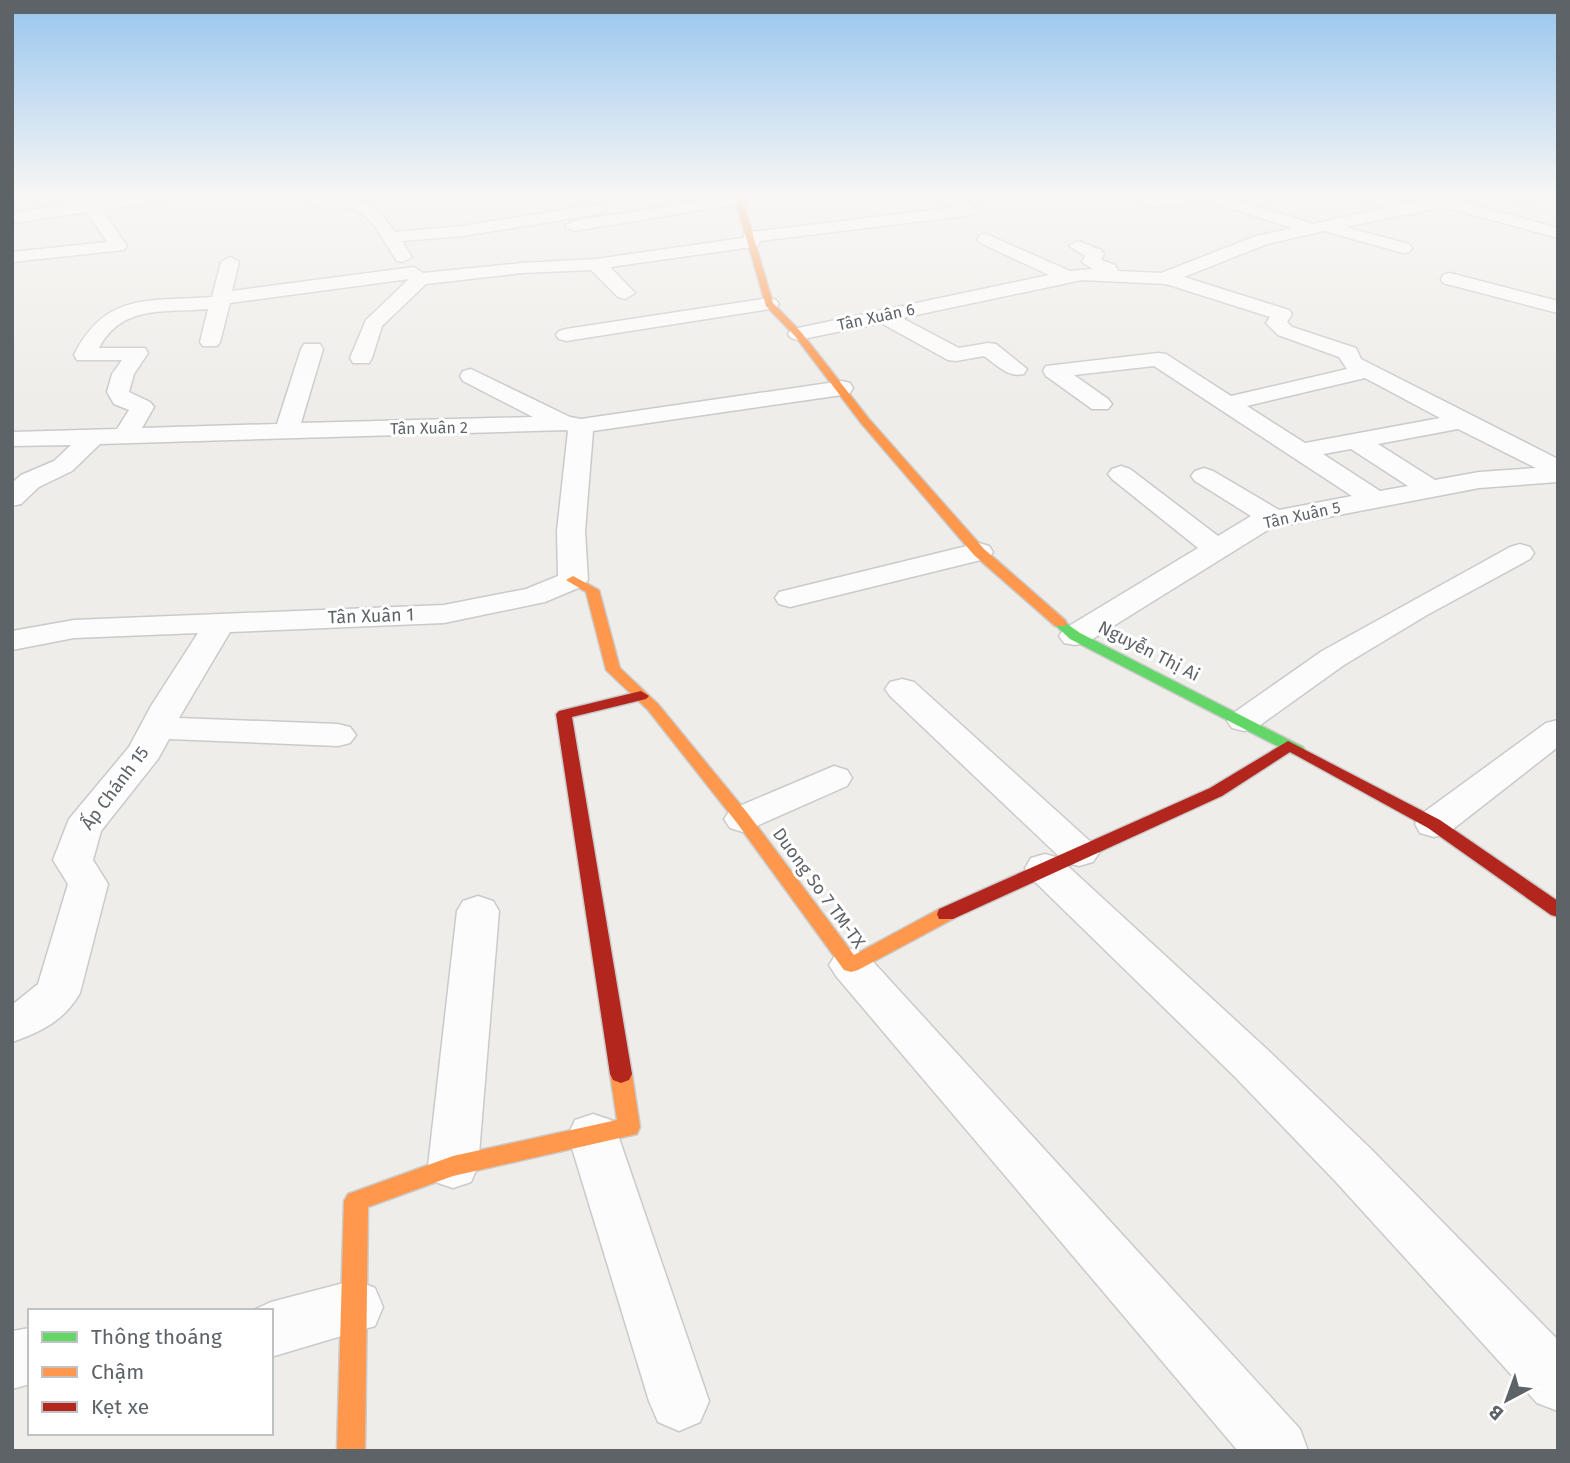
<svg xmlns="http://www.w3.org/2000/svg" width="1570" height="1463" font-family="'Fira Sans',sans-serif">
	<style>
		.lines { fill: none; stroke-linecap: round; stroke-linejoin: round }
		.street-casing { stroke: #cacaca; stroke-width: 3 }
		.fast-casing { stroke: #cbcbcb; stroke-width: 3 }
		.slow-casing { stroke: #cbcbcb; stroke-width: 3 }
		.jam-casing { stroke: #cbcbcb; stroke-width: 3 }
		.street { fill: #fdfcfc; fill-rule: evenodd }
		.fast { fill: #63d668; fill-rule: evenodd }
		.slow { fill: #ff974d; fill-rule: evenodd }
		.jam { fill: #b3261e; fill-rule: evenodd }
		.labels { text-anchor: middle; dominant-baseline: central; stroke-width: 6; stroke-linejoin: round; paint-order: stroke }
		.far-street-label { font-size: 16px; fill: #5e6368; stroke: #fff }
		.street-label { font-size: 18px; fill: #5e6368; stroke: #fff }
	</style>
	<rect width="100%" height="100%" fill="#efede9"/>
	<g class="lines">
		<defs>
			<g id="street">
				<polygon points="67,195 85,195 96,201 139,195 177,195 169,200 102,210 127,246 124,250 12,262 12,252 107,242 87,212 12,223 12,213 78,203"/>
				<path d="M 304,195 C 320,194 318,197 330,200 C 337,201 345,198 352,199 C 372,202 384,217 395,232 L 463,226 L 598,204 L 606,209 L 598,214 L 463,236 L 402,241 L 412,257 L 403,262 L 397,261 C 385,244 375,219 355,210 C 335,202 321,217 304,195 Z"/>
				<polygon points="739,195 747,200 745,203 573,231 565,226 573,221"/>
				<path d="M 937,195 L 956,195 L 979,210 L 971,215 L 760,241 L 758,246 L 752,247 L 610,267 L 635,293 L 625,299 L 618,297 L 591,270 L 522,273 L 426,284 L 382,326 L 372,358 L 369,363 L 353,363 L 350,358 L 366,320 L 409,279 L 230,303 L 220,342 L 217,346 L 203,346 L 200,342 L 208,309 C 165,313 122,304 99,348 L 145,348 L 148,353 L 134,374 L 129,392 L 150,402 L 154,407 L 142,428 L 277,424 L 301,349 L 304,344 L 320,344 L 323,349 L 301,423 L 533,417 L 463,381 L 460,376 L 463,371 L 471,369 L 570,417 L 581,419 L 842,381 L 850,383 L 853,388 L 850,393 L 842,395 L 593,431 L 585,531 L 588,580 L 583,586 L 545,602 L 444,623 L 230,632 L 179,718 L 338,724 L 350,727 L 356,735 L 350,743 L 338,746 L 169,739 L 158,759 L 101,831 L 93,860 L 108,884 L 80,993 C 65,1020 41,1032 12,1042 L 12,1005 L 38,984 L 68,884 L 53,860 L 69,819 L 129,747 L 151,706 L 198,633 L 74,638 L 12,650 L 12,631 L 74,620 L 444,605 L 526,589 L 558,576 L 557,531 L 568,431 L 566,430 L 100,444 L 72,471 L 39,487 L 21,504 L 12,506 L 12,483 L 21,475 L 54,461 L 71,445 L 12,446 L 12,432 L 117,429 L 129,410 L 114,404 L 107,392 L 112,374 L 122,360 L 77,360 L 74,355 C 106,291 150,302 212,297 L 221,262 L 230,257 L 239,262 L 232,291 L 414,267 L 423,273 L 522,263 L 596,259 L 743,238 L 745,233 L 751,232 L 955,207 Z"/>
				<path d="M 1129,195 L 1157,197 L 1221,195 L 1313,224 L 1385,208 L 1362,198 L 1360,195 L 1381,195 L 1404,204 L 1444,197 L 1558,228 L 1558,238 L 1444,207 L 1345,227 L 1409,244 L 1412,248 L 1409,252 L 1403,253 L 1324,231 L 1267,244 L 1184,277 L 1289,310 L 1292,314 L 1287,322 L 1292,327 L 1356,348 L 1361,359 L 1558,459 L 1558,482 L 1479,488 L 1271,528 L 1086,643 L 1075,645 L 1064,643 L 1059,636 L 1064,629 L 1198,548 L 1112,479 L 1108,474 L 1112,469 L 1121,466 L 1130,469 L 1218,536 L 1251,516 L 1195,481 L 1191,476 L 1195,471 L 1204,468 L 1213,471 L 1279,510 L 1352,496 L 1154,366 L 1074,375 L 1108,399 L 1112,404 L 1108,409 L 1092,409 L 1046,376 L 1043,371 L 1046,366 L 1158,353 L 1166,354 L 1231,396 L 1347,369 L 1339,357 L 1278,335 L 1266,323 L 1270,317 L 1166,284 L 1082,280 L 902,318 L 959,348 L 988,343 L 996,344 L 1027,369 L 1024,374 C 1008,378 997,365 984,356 L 956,361 L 948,360 L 881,323 L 798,340 L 791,338 L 788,334 L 791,330 L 798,328 L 1049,275 L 980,243 L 977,239 L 980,235 L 986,234 L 1070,271 L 1093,269 L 1082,262 L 1085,256 L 1069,246 L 1078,241 L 1101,250 L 1104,254 L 1101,260 L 1115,265 L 1118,271 L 1161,273 L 1256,236 L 1292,228 L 1208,201 L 1155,207 ZM 1365,378 L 1440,418 L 1305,443 L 1247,406 ZM 1458,429 L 1536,468 L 1479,472 L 1435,480 L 1378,444 ZM 1351,449 L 1408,486 L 1380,491 L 1323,454 Z"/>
				<polygon points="1511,195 1537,195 1535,198 1516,203 1508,198"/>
				<polygon points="1450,273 1558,301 1558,313 1443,283 1441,279 1443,275"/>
				<polygon points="769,298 776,300 779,304 776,308 566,341 559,339 556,335 559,331 566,329"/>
				<polygon points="979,543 989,546 993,552 989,558 790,607 779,604 775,598 779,592"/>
				<polygon points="1520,544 1530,547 1534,553 1530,559 1427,615 1344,665 1256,728 1244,731 1232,728 1227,721 1232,714 1322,651 1510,547"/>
				<polygon points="902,679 914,682 1093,844 1099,853 1093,862 1079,866 1065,862 890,696 885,689 890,682"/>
				<polygon points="1558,720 1558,747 1448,833 1434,837 1420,833 1415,824 1420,815 1546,723"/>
				<polygon points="834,766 847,770 852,778 847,786 743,832 730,828 724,819 730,810"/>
				<polygon points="1045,854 1059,858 1270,1052 1372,1150 1558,1340 1558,1411 1537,1403 1336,1182 1236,1078 1031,878 1025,868 1031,858"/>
				<polygon points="478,896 493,901 499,911 478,1166 471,1182 453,1188 435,1182 428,1166 457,911 463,901"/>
				<polygon points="851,949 866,954 1300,1429 1308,1451 1238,1451 836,976 829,965 836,954"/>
				<polygon points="593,1114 611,1120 618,1135 709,1401 700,1422 679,1431 658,1422 649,1401 568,1135 575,1120"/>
				<polygon points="355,1280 375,1288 383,1307 375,1326 271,1357 271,1311 251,1311 271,1302"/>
				<polygon points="30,1328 30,1384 12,1389 12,1331"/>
			</g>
			<polygon id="fast" points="1060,619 1080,633 1303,747 1305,750 1297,755 1291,753 1070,639 1053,623"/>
			<g id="slow">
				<polygon points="734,195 741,195 773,303 801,332 869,419 984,549 1065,620 1067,623 1065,626 1055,626 974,555 861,423 795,336 766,306"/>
				<polygon points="573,576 599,590 620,668 658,704 749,815 854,955 939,909 953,909 955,914 953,919 858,970 851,972 844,970 737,823 648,710 606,670 586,592 566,580"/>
				<polygon points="621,1065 629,1068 632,1074 640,1127 637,1134 453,1176 368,1207 365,1451 337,1451 344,1201 348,1194 453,1156 617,1120 610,1074 613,1068"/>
			</g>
			<g id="jam">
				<polygon points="641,691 649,696 646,699 572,717 632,1074 629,1080 621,1083 613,1080 610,1074 556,714 559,711"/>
				<polygon points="1288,741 1440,820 1558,901 1558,917 1551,915 1428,828 1290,752 1222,796 953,919 939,919 937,914 939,909 1210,788"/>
			</g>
		</defs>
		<use href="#street" class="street-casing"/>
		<use href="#fast" class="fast-casing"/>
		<use href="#slow" class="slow-casing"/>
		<use href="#jam" class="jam-casing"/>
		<use href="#street" class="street"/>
		<use href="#fast" class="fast"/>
		<use href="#slow" class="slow"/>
		<use href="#jam" class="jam"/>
	</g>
	<linearGradient id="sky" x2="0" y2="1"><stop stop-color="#97c6ee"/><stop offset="0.49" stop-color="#f8f7f5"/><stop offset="1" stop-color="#f8f7f5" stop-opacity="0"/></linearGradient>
	<rect width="1570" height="399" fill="url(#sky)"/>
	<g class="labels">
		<g class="far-street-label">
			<text transform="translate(876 317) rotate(-12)">Tân Xuân 6</text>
			<text transform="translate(429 428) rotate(-1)">Tân Xuân 2</text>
			<text transform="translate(1302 515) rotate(-12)">Tân Xuân 5</text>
		</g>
		<g class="street-label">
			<text transform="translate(371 616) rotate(-2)">Tân Xuân 1</text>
			<text transform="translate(1149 651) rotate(27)">Nguyễn Thị Ai</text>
			<text transform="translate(115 788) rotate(-53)">Ấp Chánh 15</text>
			<text transform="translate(819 888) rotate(54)">Duong So 7 TM-TX</text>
		</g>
	</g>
	<rect width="1570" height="1463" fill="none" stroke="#5e6368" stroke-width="28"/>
	<rect x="28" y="1309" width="245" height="126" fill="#ffffff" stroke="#bfc1c3" stroke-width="2"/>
	<rect x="42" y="1332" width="35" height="10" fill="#63d668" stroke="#bfc1c3" stroke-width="2"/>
	<text x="91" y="1344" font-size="21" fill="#5e6368">Thông thoáng</text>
	<rect x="42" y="1367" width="35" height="10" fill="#ff974d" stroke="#bfc1c3" stroke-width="2"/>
	<text x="91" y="1379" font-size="21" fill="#5e6368">Chậm</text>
	<rect x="42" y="1402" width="35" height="10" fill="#b3261e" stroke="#bfc1c3" stroke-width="2"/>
	<text x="91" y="1414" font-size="21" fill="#5e6368">Kẹt xe</text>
	<g transform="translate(1507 1400) rotate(221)" stroke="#ffffff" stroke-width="5" paint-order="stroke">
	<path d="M0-5L12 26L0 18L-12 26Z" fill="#5e6368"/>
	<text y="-10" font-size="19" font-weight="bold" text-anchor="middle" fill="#5e6368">B</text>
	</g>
</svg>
